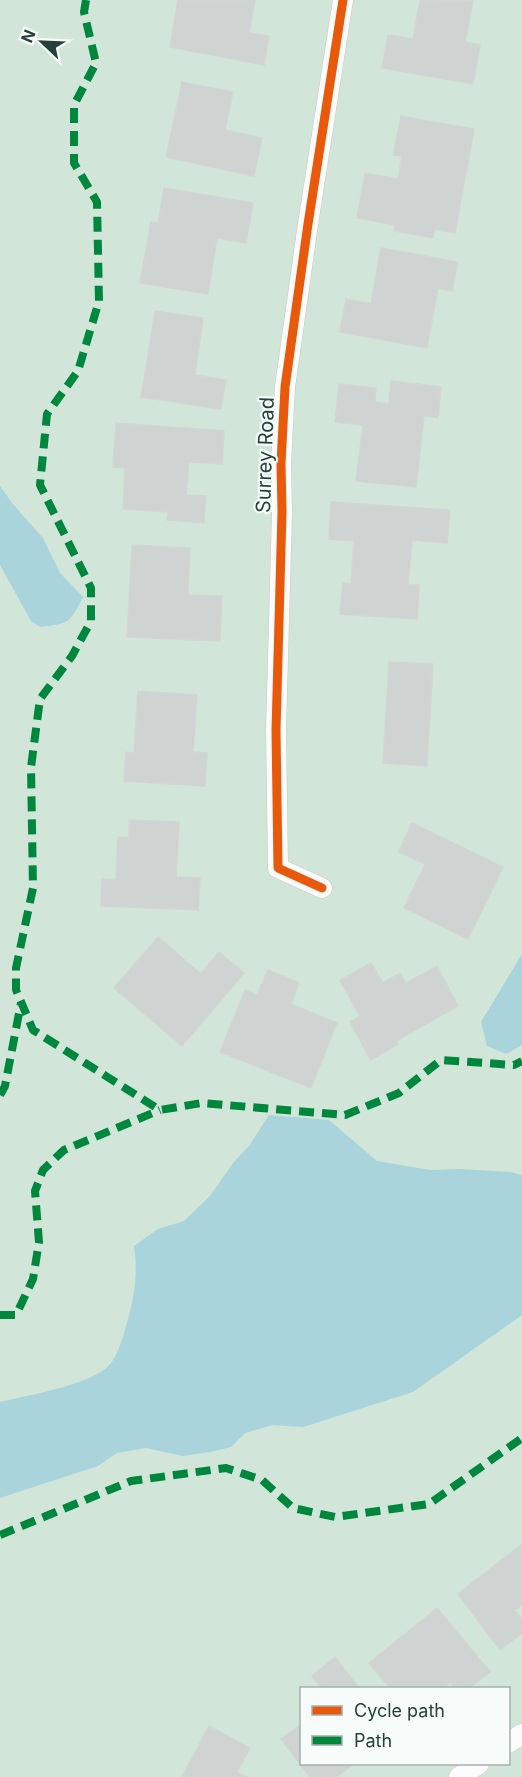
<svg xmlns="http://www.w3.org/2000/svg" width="522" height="1777" font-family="Inter,sans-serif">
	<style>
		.green { fill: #d1e6d8; fill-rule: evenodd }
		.water { fill: #a9d4db }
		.building { fill: #cfd4d2; stroke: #d1d6d4; stroke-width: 1.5 }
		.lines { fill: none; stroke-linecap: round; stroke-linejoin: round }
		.minor-casing { stroke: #c5cac8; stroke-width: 21 }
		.minor { stroke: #fcfcfc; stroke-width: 20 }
		.quiet { stroke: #00873e; stroke-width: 8; stroke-dasharray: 15 8; stroke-linecap: butt }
		.cycleway-casing { stroke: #f7fbf9; stroke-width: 13 }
		.cycleway { stroke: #e8590c; stroke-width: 9 }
		.labels { text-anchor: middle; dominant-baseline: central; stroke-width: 4.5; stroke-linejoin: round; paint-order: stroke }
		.street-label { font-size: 20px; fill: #24423a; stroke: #f7fbf9 }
	</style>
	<rect width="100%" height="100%" fill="#e8edeb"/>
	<path class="green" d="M 0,0 L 522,0 L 522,1777 L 0,1777 ZM 302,1688 L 508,1688 L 508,1764 L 302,1764 Z"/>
	<g class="water">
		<path d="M 0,486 L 12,503 L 43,538 L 60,573 L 83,597 C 69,624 70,623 40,627 L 31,621 L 0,565 Z"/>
		<polygon points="522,954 522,1045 506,1054 487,1046 481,1022"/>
		<path d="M 269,1115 L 329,1120 L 377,1161 L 430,1170 L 461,1169 L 511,1172 L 522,1175 L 522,1315 L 413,1392 L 303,1427 L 273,1425 L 245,1433 L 231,1447 L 210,1452 L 183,1456 L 146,1448 L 117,1453 L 98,1466 L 0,1498 L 0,1402 C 29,1395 83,1386 105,1369 C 118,1360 124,1333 128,1319 C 135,1294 138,1272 134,1246 L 158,1229 L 184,1221 L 210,1196 L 233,1163 L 249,1146 Z"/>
	</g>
	<g class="building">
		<polygon points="178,0 255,0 249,33 269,36 264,65 170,47"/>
		<polygon points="420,0 473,1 465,42 480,45 473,84 382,68 388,35 413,39"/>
		<polygon points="182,82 233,92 225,130 262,138 254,176 166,157"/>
		<polygon points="401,116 474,129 455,233 435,229 433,238 394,231 395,225 357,218 365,173 398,179 402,156 393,155"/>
		<polygon points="164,188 253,203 246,243 217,238 208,294 140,283 151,222 158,223"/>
		<polygon points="381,248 458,262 452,291 438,288 427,348 340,332 346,299 371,304"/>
		<polygon points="155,311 203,318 195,375 226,380 221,409 141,397"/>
		<polygon points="391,381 441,387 438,418 424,416 416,487 356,481 363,425 335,422 339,384 376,388 375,402 389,404"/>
		<polygon points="116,423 224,431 222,464 189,462 186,495 206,496 204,523 167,520 168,512 123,509 125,468 113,467"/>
		<polygon points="331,502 450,510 447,543 412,540 408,585 419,585 417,619 340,614 343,583 351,584 354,541 329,539"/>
		<polygon points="132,545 190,548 188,595 222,596 220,641 127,637"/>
		<polygon points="389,662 433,664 427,766 383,763"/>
		<polygon points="138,691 197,695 193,752 207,753 205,786 124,781 126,752 134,753"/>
		<polygon points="129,820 179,822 176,877 200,878 198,910 101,906 102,879 116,880 118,837 129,838"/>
		<polygon points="412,823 503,867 468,939 404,908 425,864 399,852"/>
		<polygon points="158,937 201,974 219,952 244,973 182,1046 114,988"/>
		<polygon points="371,963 383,983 400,973 406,983 437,966 458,1006 396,1041 398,1044 371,1060 350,1022 360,1016 340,980"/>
		<polygon points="268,970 299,983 291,1004 337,1023 311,1088 220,1052 245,990 257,995"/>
		<polygon points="522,1544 522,1605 515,1610 522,1620 522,1633 500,1650 458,1594"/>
		<polygon points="437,1608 490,1672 469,1688 455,1688 450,1683 443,1688 390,1688 369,1663"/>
		<polygon points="335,1657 359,1688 322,1688 312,1676"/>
		<polygon points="302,1724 302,1764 354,1764 336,1777 310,1777 281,1739"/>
		<polygon points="209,1726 250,1748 237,1772 246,1777 182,1777"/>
	</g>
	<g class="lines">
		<defs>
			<g id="minor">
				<polyline points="322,888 278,868 276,730 282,512 281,463 285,387 308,224 343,0"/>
				<polyline points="508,1743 522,1734"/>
				<polyline points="459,1777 479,1764"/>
			</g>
		</defs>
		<use href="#minor" class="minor-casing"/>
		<use href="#minor" class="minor"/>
		<g class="quiet">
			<polyline points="86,0 84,12 96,63 74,105 74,163 97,202 99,301 78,371 47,414 40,485 91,588 91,621 72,656 40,699 31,767 33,888 16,968 16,990 33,1030 160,1110 202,1103 345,1115 399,1093 441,1060 514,1065 522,1061"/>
			<polyline points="0,1095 5,1086 21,1003"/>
			<polyline points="0,1315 16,1315 33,1279 39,1242 35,1191 43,1170 64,1150 160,1110"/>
			<polyline points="0,1535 131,1481 226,1468 262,1480 293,1508 335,1517 429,1504 522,1438"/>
		</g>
		<defs>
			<polyline id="cycleway" points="322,888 278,868 276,730 282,512 281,463 285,387 308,224 343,0"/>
		</defs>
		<use href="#cycleway" class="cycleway-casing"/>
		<use href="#cycleway" class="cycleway"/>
	</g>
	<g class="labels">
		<g class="street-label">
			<text transform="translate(265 455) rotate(-88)">Surrey Road</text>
		</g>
	</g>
	<rect x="300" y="1687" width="210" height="78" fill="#f7fbf9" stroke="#a3b1ad" stroke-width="1.5"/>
	<rect x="312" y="1706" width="30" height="9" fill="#e8590c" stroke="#a3b1ad" stroke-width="1.5"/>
	<text x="354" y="1717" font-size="18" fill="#24423a">Cycle path</text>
	<rect x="312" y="1736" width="30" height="9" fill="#00873e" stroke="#a3b1ad" stroke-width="1.5"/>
	<text x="354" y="1747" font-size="18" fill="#24423a">Path</text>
	<g transform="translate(42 42) rotate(293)" stroke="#f7fbf9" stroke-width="4.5" paint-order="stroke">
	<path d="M0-4.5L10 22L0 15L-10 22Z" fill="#24423a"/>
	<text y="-9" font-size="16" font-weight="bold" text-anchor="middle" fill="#24423a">N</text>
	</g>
</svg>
